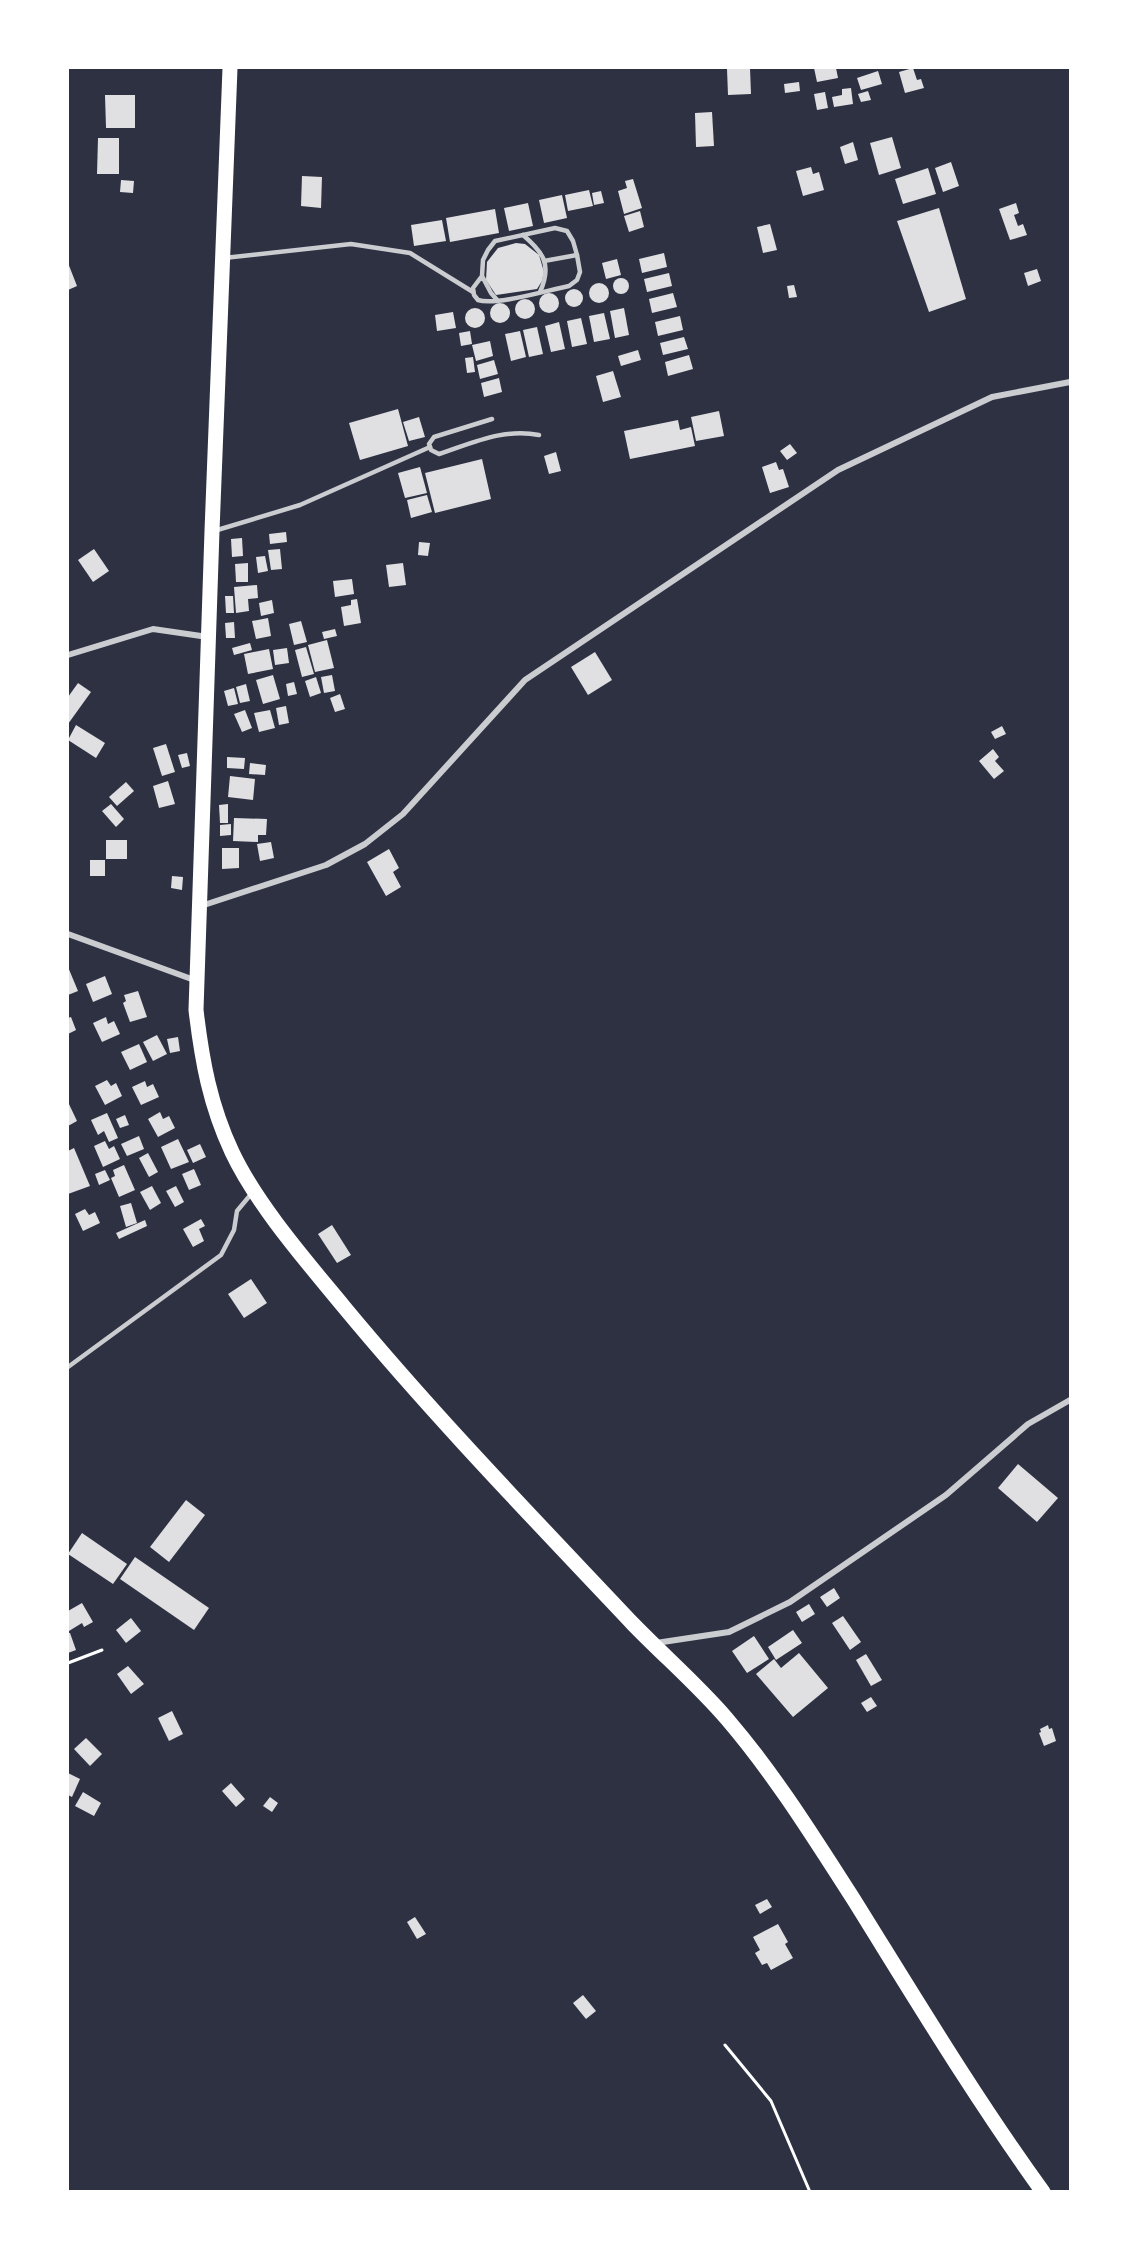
<svg xmlns="http://www.w3.org/2000/svg" width="1138" height="2259" font-family="'Roboto Condensed',sans-serif">
	<style>
		.building { fill: #e0e0e3 }
		.lines { fill: none; stroke-linecap: round; stroke-linejoin: round }
		.path { stroke: #fff; stroke-width: 3 }
		.service { stroke: #caccd0; stroke-width: 4.5 }
		.minor { stroke: #caccd0; stroke-width: 6 }
		.primary { stroke: #fff; stroke-width: 15 }
	</style>
	<rect width="100%" height="100%" fill="#2d3142"/>
	<g class="building">
		<polygon points="750,68 751,94 728,95 727,69"/>
		<polygon points="814,68 836,68 838,78 817,82"/>
		<polygon points="913,68 917,80 921,79 924,88 905,93 899,72"/>
		<polygon points="878,71 882,84 861,90 857,78"/>
		<polygon points="799,82 800,91 785,93 784,84"/>
		<polygon points="851,88 853,104 834,107 832,97 842,95 842,89"/>
		<polygon points="868,91 871,100 861,102 858,94"/>
		<polygon points="825,92 828,108 817,110 814,94"/>
		<polygon points="105,95 135,95 135,128 106,128"/>
		<polygon points="712,112 714,146 696,147 695,113"/>
		<polygon points="892,137 901,168 879,175 870,143"/>
		<polygon points="98,138 119,138 119,174 97,174"/>
		<polygon points="853,142 858,160 845,164 840,147"/>
		<polygon points="951,162 959,186 943,192 935,168"/>
		<polygon points="811,167 813,174 819,172 824,190 803,196 796,171"/>
		<polygon points="928,168 936,194 903,204 895,179"/>
		<polygon points="302,176 322,177 321,208 301,206"/>
		<polygon points="633,179 642,208 624,214 618,191 627,188 625,181"/>
		<polygon points="121,180 134,181 133,193 120,192"/>
		<polygon points="589,190 593,206 568,211 565,195"/>
		<polygon points="601,191 604,203 594,205 592,193"/>
		<polygon points="562,195 567,218 544,223 539,200"/>
		<polygon points="528,203 533,226 509,231 504,208"/>
		<polygon points="1016,203 1019,213 1014,215 1018,226 1023,224 1027,235 1010,240 999,209"/>
		<polygon points="939,208 966,299 929,312 897,221"/>
		<polygon points="495,209 499,233 450,242 446,218"/>
		<polygon points="640,211 644,227 629,232 624,216"/>
		<polygon points="442,220 446,241 414,246 411,225"/>
		<polygon points="770,224 777,250 763,253 757,227"/>
		<polygon points="516,243 525,244 539,255 544,272 542,281 537,289 496,295 486,280 487,262 498,248"/>
		<polygon points="664,253 667,267 642,273 639,259"/>
		<polygon points="617,259 621,275 606,279 602,263"/>
		<polygon points="68,263 77,286 68,290"/>
		<polygon points="1037,269 1041,281 1028,286 1024,273"/>
		<polygon points="669,273 672,286 647,292 644,279"/>
		<circle cx="621" cy="286" r="8"/>
		<circle cx="599" cy="293" r="10"/>
		<polygon points="794,285 797,297 789,298 787,286"/>
		<circle cx="574" cy="298" r="9"/>
		<polygon points="673,293 677,307 652,313 649,299"/>
		<circle cx="549" cy="303" r="10"/>
		<circle cx="525" cy="309" r="10"/>
		<circle cx="500" cy="313" r="10"/>
		<circle cx="475" cy="318" r="10"/>
		<polygon points="624,308 629,335 615,338 610,311"/>
		<polygon points="453,312 456,328 437,331 435,315"/>
		<polygon points="604,313 610,339 594,342 589,316"/>
		<polygon points="680,316 683,330 658,336 655,322"/>
		<polygon points="581,318 587,344 572,347 567,321"/>
		<polygon points="559,322 565,349 551,352 545,326"/>
		<polygon points="537,327 543,354 529,357 523,330"/>
		<polygon points="470,331 472,344 461,346 459,333"/>
		<polygon points="520,331 526,357 511,361 505,334"/>
		<polygon points="684,337 688,349 663,355 660,343"/>
		<polygon points="490,341 493,356 476,361 472,345"/>
		<polygon points="638,350 641,360 621,366 618,356"/>
		<polygon points="689,355 693,369 668,376 665,362"/>
		<polygon points="473,357 475,372 467,373 465,358"/>
		<polygon points="494,360 498,374 480,379 477,365"/>
		<polygon points="613,371 621,397 603,402 596,376"/>
		<polygon points="499,378 502,392 484,397 481,383"/>
		<polygon points="398,409 408,446 360,460 349,423"/>
		<polygon points="719,411 724,436 696,441 691,417"/>
		<polygon points="419,417 425,437 409,441 403,422"/>
		<polygon points="678,420 680,430 691,427 695,446 630,459 624,431"/>
		<polygon points="790,444 797,453 787,460 780,451"/>
		<polygon points="556,452 561,471 549,474 544,456"/>
		<polygon points="482,459 491,499 435,513 425,473"/>
		<polygon points="776,462 779,470 783,469 789,487 770,493 762,467"/>
		<polygon points="420,467 427,493 405,498 398,473"/>
		<polygon points="427,495 432,512 411,518 407,500"/>
		<polygon points="286,532 287,542 270,544 269,534"/>
		<polygon points="242,538 243,556 232,557 231,539"/>
		<polygon points="419,542 430,543 428,556 418,555"/>
		<polygon points="94,549 109,571 93,582 78,560"/>
		<polygon points="280,549 282,569 271,570 268,550"/>
		<polygon points="265,556 268,571 258,573 256,557"/>
		<polygon points="248,563 248,582 236,582 235,564"/>
		<polygon points="403,563 406,585 389,587 386,565"/>
		<polygon points="352,579 354,594 335,597 333,581"/>
		<polygon points="257,585 258,598 248,599 249,611 236,613 234,587"/>
		<polygon points="225,596 233,596 234,613 226,613"/>
		<polygon points="357,599 361,623 344,626 341,607 351,605 351,600"/>
		<polygon points="272,600 274,613 261,616 259,603"/>
		<polygon points="268,618 271,636 256,639 252,621"/>
		<polygon points="301,621 307,642 294,645 289,624"/>
		<polygon points="234,622 235,638 226,638 225,623"/>
		<polygon points="335,629 337,636 324,639 322,632"/>
		<polygon points="327,640 334,668 315,672 308,645"/>
		<polygon points="250,643 252,650 234,655 232,648"/>
		<polygon points="306,647 314,674 302,677 295,650"/>
		<polygon points="287,648 289,663 275,665 273,650"/>
		<polygon points="269,649 273,669 248,674 244,654"/>
		<polygon points="595,652 612,680 588,695 571,667"/>
		<polygon points="273,675 280,699 263,704 256,680"/>
		<polygon points="332,675 335,691 324,693 321,677"/>
		<polygon points="316,677 321,693 310,697 305,681"/>
		<polygon points="294,682 297,694 288,696 286,684"/>
		<polygon points="78,683 91,692 68,724 68,697"/>
		<polygon points="246,684 250,701 240,703 236,687"/>
		<polygon points="234,688 238,704 228,706 224,691"/>
		<polygon points="340,694 345,709 335,712 330,698"/>
		<polygon points="286,706 289,723 279,725 276,708"/>
		<polygon points="245,710 252,728 242,732 234,714"/>
		<polygon points="270,710 275,728 259,732 254,713"/>
		<polygon points="76,725 105,743 96,758 68,740"/>
		<polygon points="1002,726 1006,734 995,739 991,732"/>
		<polygon points="166,744 175,772 162,776 153,748"/>
		<polygon points="993,749 999,757 995,761 1004,771 994,779 979,761"/>
		<polygon points="187,753 190,766 182,768 178,755"/>
		<polygon points="227,757 245,758 244,769 227,768"/>
		<polygon points="250,763 266,765 265,775 249,774"/>
		<polygon points="230,776 255,779 253,800 228,797"/>
		<polygon points="168,781 175,804 159,808 153,786"/>
		<polygon points="126,782 134,791 117,806 109,797"/>
		<polygon points="111,804 124,819 116,827 102,811"/>
		<polygon points="228,804 228,823 220,823 219,805"/>
		<polygon points="234,818 267,819 266,835 258,835 258,842 233,841"/>
		<polygon points="231,824 231,835 220,836 220,825"/>
		<rect x="106" y="840" width="21" height="19"/>
		<polygon points="271,842 274,858 260,861 257,844"/>
		<polygon points="222,848 239,848 239,868 222,869"/>
		<polygon points="389,849 399,868 393,872 401,887 386,896 367,862"/>
		<rect x="90" y="860" width="15" height="16"/>
		<polygon points="172,876 183,877 182,890 171,888"/>
		<polygon points="68,967 78,991 68,995"/>
		<polygon points="105,976 112,994 93,1002 86,984"/>
		<polygon points="138,991 147,1017 130,1022 123,1003 126,1001 124,995"/>
		<polygon points="71,1017 76,1030 68,1034 68,1018"/>
		<polygon points="106,1017 108,1024 114,1021 120,1034 102,1042 93,1023"/>
		<polygon points="157,1035 167,1054 153,1061 143,1042"/>
		<polygon points="178,1037 180,1051 170,1053 167,1039"/>
		<polygon points="139,1044 147,1062 130,1070 121,1052"/>
		<polygon points="107,1080 111,1086 116,1083 122,1096 105,1105 95,1086"/>
		<polygon points="145,1081 147,1087 153,1084 159,1097 141,1105 132,1087"/>
		<polygon points="68,1102 77,1121 68,1126"/>
		<polygon points="160,1112 163,1119 169,1116 175,1128 158,1137 148,1119"/>
		<polygon points="107,1113 118,1138 109,1142 104,1131 98,1135 91,1120"/>
		<polygon points="125,1115 129,1125 120,1128 116,1119"/>
		<polygon points="139,1136 144,1149 127,1156 121,1144"/>
		<polygon points="178,1139 189,1162 171,1169 161,1147"/>
		<polygon points="105,1141 109,1149 114,1146 120,1159 103,1167 94,1146"/>
		<polygon points="200,1144 206,1157 193,1163 187,1150"/>
		<polygon points="74,1148 90,1186 68,1194 68,1151"/>
		<polygon points="148,1153 158,1172 149,1177 139,1158"/>
		<polygon points="124,1165 135,1190 119,1197 111,1178 115,1176 113,1170"/>
		<polygon points="194,1169 201,1185 189,1190 182,1174"/>
		<polygon points="105,1170 110,1180 99,1185 95,1174"/>
		<polygon points="152,1186 161,1203 150,1210 140,1192"/>
		<polygon points="176,1186 184,1202 175,1207 166,1191"/>
		<polygon points="131,1203 137,1223 126,1227 120,1206"/>
		<polygon points="85,1209 89,1215 95,1212 100,1223 83,1231 75,1214"/>
		<polygon points="201,1219 205,1226 199,1229 204,1241 193,1247 183,1229"/>
		<polygon points="145,1220 147,1226 119,1239 116,1233"/>
		<polygon points="332,1225 351,1255 337,1263 318,1234"/>
		<polygon points="251,1279 267,1303 244,1318 228,1294"/>
		<polygon points="1018,1464 1058,1498 1037,1522 998,1488"/>
		<polygon points="186,1500 205,1515 169,1562 150,1547"/>
		<polygon points="82,1533 127,1564 113,1584 68,1554"/>
		<polygon points="135,1557 209,1608 194,1630 120,1579"/>
		<polygon points="834,1588 840,1598 827,1607 820,1597"/>
		<polygon points="82,1603 93,1622 84,1627 82,1623 69,1631 68,1611"/>
		<polygon points="809,1604 815,1614 802,1622 796,1612"/>
		<polygon points="843,1616 861,1642 850,1650 832,1623"/>
		<polygon points="131,1618 141,1631 126,1643 116,1630"/>
		<polygon points="793,1630 802,1643 776,1660 768,1647"/>
		<polygon points="68,1633 70,1633 76,1650 68,1653"/>
		<polygon points="754,1636 769,1659 747,1673 732,1651"/>
		<polygon points="799,1653 828,1688 793,1717 756,1674 774,1659 781,1668"/>
		<polygon points="866,1654 882,1680 871,1686 856,1660"/>
		<polygon points="128,1666 144,1684 131,1694 117,1674"/>
		<polygon points="871,1697 877,1706 867,1712 861,1703"/>
		<polygon points="172,1711 183,1734 169,1741 158,1718"/>
		<polygon points="1048,1725 1049,1729 1052,1728 1056,1741 1044,1746 1039,1733 1041,1732 1040,1729"/>
		<polygon points="86,1738 102,1754 90,1766 74,1749"/>
		<polygon points="68,1773 80,1779 72,1797 68,1795"/>
		<polygon points="231,1783 245,1799 236,1807 222,1791"/>
		<polygon points="83,1792 101,1803 94,1816 75,1806"/>
		<polygon points="270,1797 278,1803 272,1812 263,1806"/>
		<polygon points="767,1899 772,1907 760,1914 755,1905"/>
		<polygon points="415,1917 426,1934 417,1939 407,1922"/>
		<polygon points="778,1924 788,1942 785,1944 793,1958 771,1970 767,1963 762,1965 755,1953 760,1950 753,1937"/>
		<polygon points="583,1995 596,2011 586,2019 573,2003"/>
	</g>
	<g class="lines">
		<g class="path">
			<polyline points="68,1663 102,1650"/>
			<polyline points="725,2045 771,2101 810,2192"/>
		</g>
		<g class="service">
			<path d="M 523,235 C 544,253 552,265 540,292"/>
			<polyline points="224,258 351,244 410,253 473,292"/>
			<polyline points="544,261 577,255"/>
			<path d="M 482,276 L 473,288 L 474,295 L 478,300 C 496,306 548,290 569,286 L 577,280 L 580,272 L 577,255 L 573,241 L 567,231 L 555,228 L 495,241 L 488,250 L 483,260 L 482,276 L 491,293 L 498,301"/>
			<path d="M 492,419 L 434,437 L 429,444 L 431,450 L 439,454 C 473,443 503,428 539,435"/>
			<polyline points="214,531 300,505 430,447"/>
			<polyline points="68,1367 221,1255 234,1230 237,1211 252,1193"/>
		</g>
		<g class="minor">
			<polyline points="68,655 153,629 208,637"/>
			<polyline points="201,906 326,865 365,844 403,814 525,680 838,470 992,397 1070,382"/>
			<polyline points="68,934 197,981"/>
			<polyline points="656,1643 729,1632 790,1602 946,1495 1028,1424 1070,1400"/>
		</g>
		<path class="primary" d="M 230,68 L 212,531 L 196,1010 C 202,1061 210,1105 232,1152 C 257,1205 307,1262 344,1307 C 436,1418 535,1520 633,1624 C 664,1656 698,1685 727,1719 C 775,1775 814,1838 854,1900 C 915,1998 975,2098 1043,2192"/>
	</g>
	<rect width="1138" height="2259" fill="none" stroke="#ffffff" stroke-width="138"/>
</svg>
